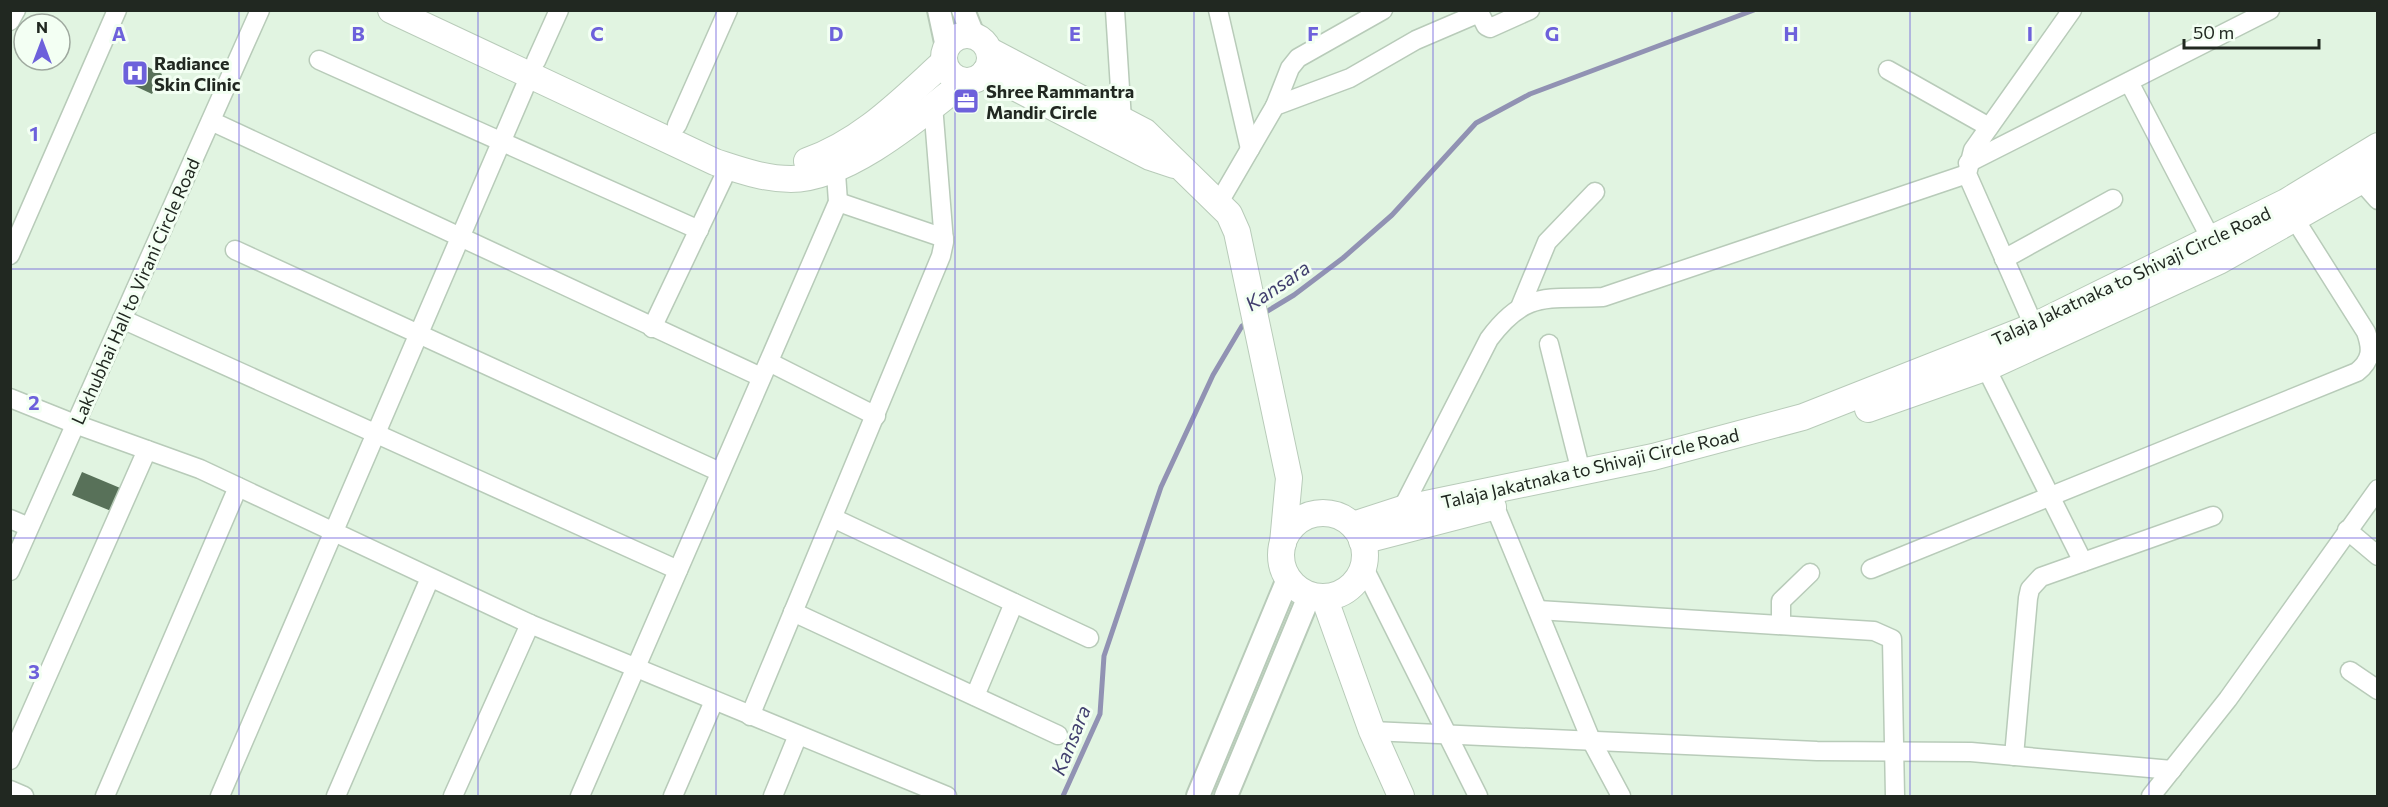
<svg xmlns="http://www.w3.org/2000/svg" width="2388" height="807" font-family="Commissioner,sans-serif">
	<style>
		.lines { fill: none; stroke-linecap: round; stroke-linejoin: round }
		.stream { stroke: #9192b3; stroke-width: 5 }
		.building { fill: #587159 }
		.minor-casing { stroke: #b8cbb9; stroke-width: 21 }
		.major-casing { stroke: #b8cbb9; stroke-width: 26 }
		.highway-casing { stroke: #b8cbb9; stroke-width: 28 }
		.minor { stroke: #fff; stroke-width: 18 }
		.major { stroke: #fff; stroke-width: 22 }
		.highway { stroke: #fff; stroke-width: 26 }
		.grid { fill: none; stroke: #6d61db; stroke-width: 1.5; stroke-opacity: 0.55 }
		.labels { text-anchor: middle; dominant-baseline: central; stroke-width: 6; stroke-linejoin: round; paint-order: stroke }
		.poi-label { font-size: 18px; font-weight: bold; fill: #212821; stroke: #f3fff3; text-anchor: start }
		.street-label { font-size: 18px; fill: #212821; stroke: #f3fff3 }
		.water-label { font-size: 20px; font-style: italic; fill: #413f6e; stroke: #f3fff3 }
		.grid-label { font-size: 20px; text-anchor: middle; font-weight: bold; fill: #6d61db; stroke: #f3fff3; stroke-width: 6; stroke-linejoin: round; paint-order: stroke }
	</style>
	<rect width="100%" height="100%" fill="#e1f4e1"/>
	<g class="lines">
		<g class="stream">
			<polyline points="1261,315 1294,295 1343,258 1392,215 1476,123 1530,94 1754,10"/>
			<polyline points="1063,796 1100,714 1104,656 1161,487 1213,375 1242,326 1248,323"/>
		</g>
	</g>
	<g class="building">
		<polygon points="134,60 162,74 152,94 124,81"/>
		<polygon points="82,472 125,490 116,513 72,495"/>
	</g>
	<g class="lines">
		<defs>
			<g id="minor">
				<polyline points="1115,10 1122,120"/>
				<polyline points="1218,10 1250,149"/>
				<polyline points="1478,10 1486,26 1490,28 1530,10"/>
				<polyline points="10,21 16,10"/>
				<polyline points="319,60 699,230"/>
				<polyline points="536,61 559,10"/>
				<polyline points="1888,70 1989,127"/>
				<polyline points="2129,82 2211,239"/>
				<polyline points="1275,106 1290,68 1298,58 1383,10"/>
				<polyline points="211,121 761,377"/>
				<polyline points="677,125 728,10"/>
				<polyline points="1968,163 2270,10"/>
				<polyline points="2362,182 2378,200"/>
				<polyline points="838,202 944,238"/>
				<polyline points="1218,204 1275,106 1350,78 1416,40 1479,13"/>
				<polyline points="235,250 720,472"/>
				<polyline points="10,255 117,10"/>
				<polyline points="2004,259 2113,199"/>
				<polyline points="1521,305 1547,242 1595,192"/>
				<polyline points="122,319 678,570"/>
				<polyline points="2034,326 1967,174 1973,150 2072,10"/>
				<polyline points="652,328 729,166"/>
				<polyline points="1549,344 1581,472"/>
				<polyline points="769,362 876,416"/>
				<polyline points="1986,368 2083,562"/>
				<polyline points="10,398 75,424 200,469 530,624 947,796"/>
				<polyline points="1495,507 1591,740 1621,796"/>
				<path d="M 1402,509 L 1489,339 C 1526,289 1548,300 1603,297 L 1967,174"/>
				<polyline points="833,518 1089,638"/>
				<polyline points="10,519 29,527"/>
				<polyline points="2347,530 2378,556"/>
				<polyline points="1364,568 1478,796"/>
				<path d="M 1871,569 L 2357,372 C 2372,360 2372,349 2366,332 L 2289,210"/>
				<polyline points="10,571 260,10"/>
				<polyline points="1538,610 1874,631 1892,639 1895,796"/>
				<polyline points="793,612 1058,735"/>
				<polyline points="1781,625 1781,601 1810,573"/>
				<polyline points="2350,671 2378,690"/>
				<polyline points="975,696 1014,603"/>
				<polyline points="750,716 941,256 944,242 933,105"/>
				<polyline points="1372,731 1817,751 1971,752 2172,770"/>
				<polyline points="2014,756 2028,598 2030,589 2041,577 2213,516"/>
				<polyline points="10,760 147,450"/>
				<polyline points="10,790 24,796"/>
				<polyline points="105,796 238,487"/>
				<polyline points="220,796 530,75"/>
				<polyline points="336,796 430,578"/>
				<polyline points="453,796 530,624"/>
				<polyline points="580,796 838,202 835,159"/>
				<polyline points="673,796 714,701"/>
				<polyline points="773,796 798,735"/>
				<polyline points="2151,796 2228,699 2378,489"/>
			</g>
			<g id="major">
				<polyline points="939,10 947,47"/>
				<polyline points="963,10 973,35"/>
				<polyline points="1198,796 1288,579"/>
				<polyline points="1226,796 1310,594"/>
			</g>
			<g id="highway">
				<path d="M 391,10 L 715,162 C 740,170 764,179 791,179 C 848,179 922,115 965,81"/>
				<circle cx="967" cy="58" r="23"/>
				<polyline points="990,51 1145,132 1229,214 1237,232 1289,478 1283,543"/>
				<polyline points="985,72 1150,157 1174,165"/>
				<path d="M 807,161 C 862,142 902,100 944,62"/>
				<polyline points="1868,409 1993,365 2219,261 2378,171"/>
				<circle cx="1323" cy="555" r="42"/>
				<polyline points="1353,525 1402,509 1653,457 1803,417 2034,326 2286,202 2378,146"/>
				<polyline points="1362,541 1493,507"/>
				<polyline points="1324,597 1372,731 1401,796"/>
			</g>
		</defs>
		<use href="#minor" class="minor-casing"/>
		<use href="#major" class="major-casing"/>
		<use href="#highway" class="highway-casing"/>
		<use href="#minor" class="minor"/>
		<use href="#major" class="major"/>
		<use href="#highway" class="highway"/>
	</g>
	<path class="grid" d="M 239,10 L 239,796M 478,10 L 478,796M 716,10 L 716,796M 955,10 L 955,796M 1194,10 L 1194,796M 1433,10 L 1433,796M 1672,10 L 1672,796M 1910,10 L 1910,796M 2149,10 L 2149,796M 10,269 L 2378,269M 10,538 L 2378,538"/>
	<defs>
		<symbol id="hospital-square" viewBox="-11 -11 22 22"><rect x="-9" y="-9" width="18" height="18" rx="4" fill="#6d61db" stroke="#f3fff3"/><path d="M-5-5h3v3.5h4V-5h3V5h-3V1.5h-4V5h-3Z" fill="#fff"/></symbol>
		<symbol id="office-square" viewBox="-11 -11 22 22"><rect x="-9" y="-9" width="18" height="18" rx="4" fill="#6d61db" stroke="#f3fff3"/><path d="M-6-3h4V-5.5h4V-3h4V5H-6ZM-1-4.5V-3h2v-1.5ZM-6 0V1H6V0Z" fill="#fff"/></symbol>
	</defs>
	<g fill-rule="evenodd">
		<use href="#hospital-square" x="120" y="58" width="30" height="30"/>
		<use href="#office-square" x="951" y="86" width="30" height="30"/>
	</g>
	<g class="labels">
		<g class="poi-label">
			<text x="154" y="63">Radiance<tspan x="154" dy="21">Skin Clinic</tspan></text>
			<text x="986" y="91">Shree Rammantra<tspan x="986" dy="21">Mandir Circle</tspan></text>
		</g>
		<g class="street-label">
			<text transform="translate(2131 276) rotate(-25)">Talaja Jakatnaka to Shivaji Circle Road</text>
			<text transform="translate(135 291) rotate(-66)">Lakhubhai Hall to Virani Circle Road</text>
			<text transform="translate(1590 468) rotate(-13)">Talaja Jakatnaka to Shivaji Circle Road</text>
		</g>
		<g class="water-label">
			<text transform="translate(1277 285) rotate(-34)">Kansara</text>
			<text transform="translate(1070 740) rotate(-68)">Kansara</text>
		</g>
	</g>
	<g class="grid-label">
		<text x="119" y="41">A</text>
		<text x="358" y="41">B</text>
		<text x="597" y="41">C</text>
		<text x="836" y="41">D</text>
		<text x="1075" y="41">E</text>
		<text x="1313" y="41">F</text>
		<text x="1552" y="41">G</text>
		<text x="1791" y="41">H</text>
		<text x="2030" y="41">I</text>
		<text x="34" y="141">1</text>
		<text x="34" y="410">2</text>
		<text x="34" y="679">3</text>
	</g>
	<rect width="2388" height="807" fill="none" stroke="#212821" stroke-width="24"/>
	<g transform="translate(42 42)"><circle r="28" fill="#f3fff3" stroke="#9fa99f" stroke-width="1.5"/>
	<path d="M0-4.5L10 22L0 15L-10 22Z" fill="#6d61db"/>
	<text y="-9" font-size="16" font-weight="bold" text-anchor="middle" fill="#212821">N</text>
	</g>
	<path d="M2184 39v9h135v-9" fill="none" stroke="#212821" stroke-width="3"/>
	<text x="2193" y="39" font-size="18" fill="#212821" stroke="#f3fff3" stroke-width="4.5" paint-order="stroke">50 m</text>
</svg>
